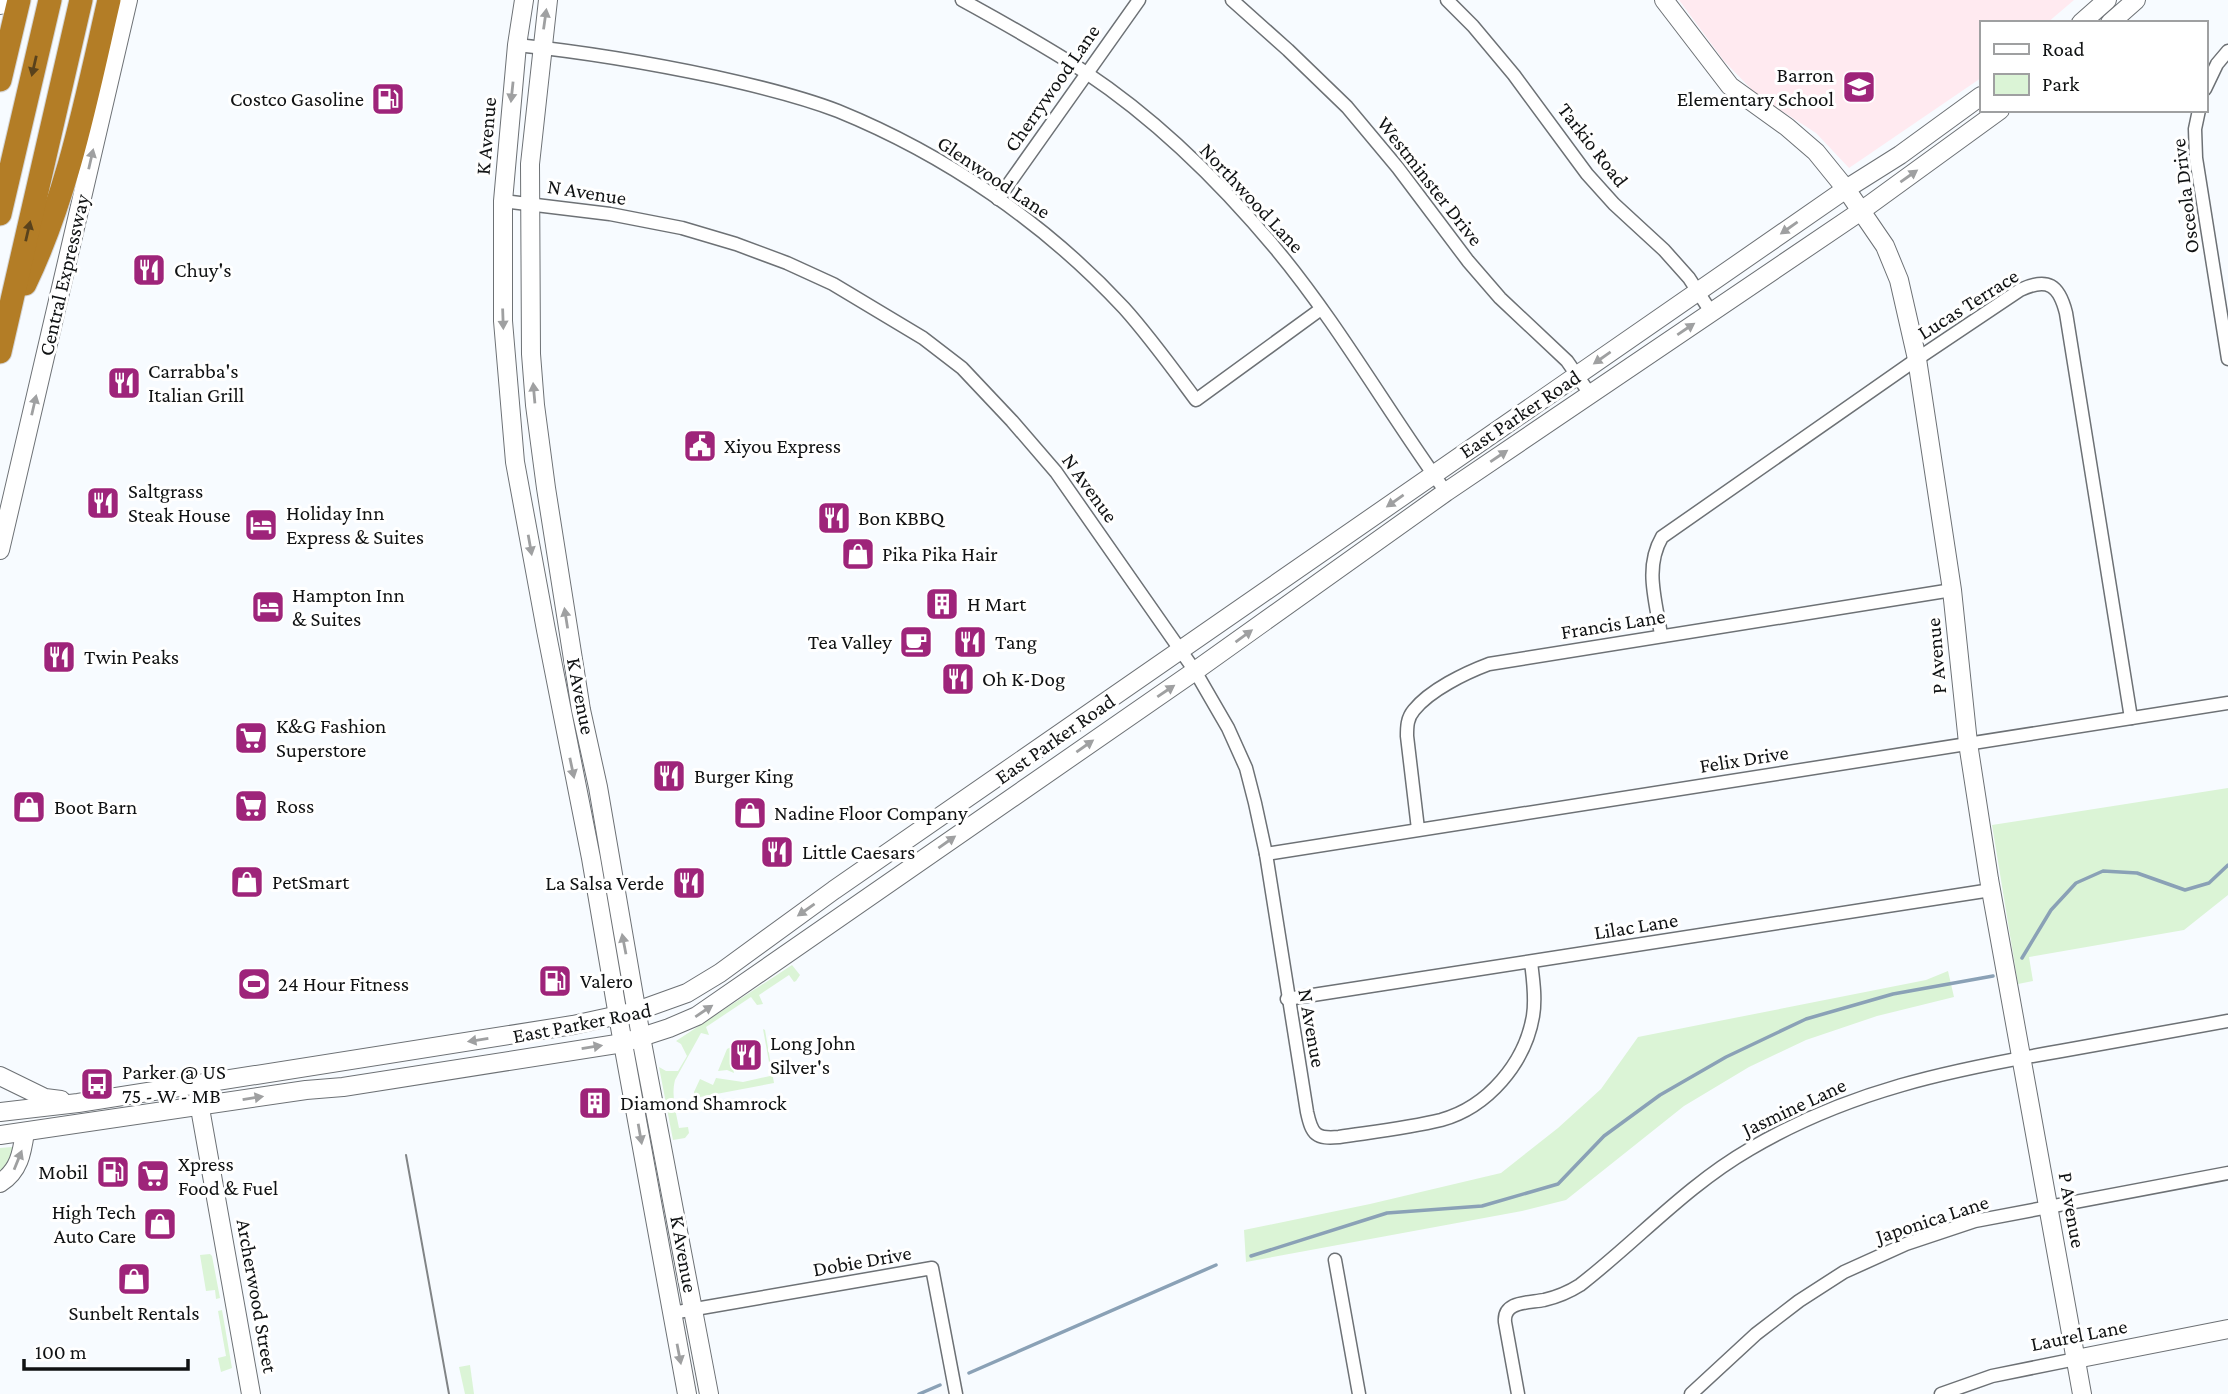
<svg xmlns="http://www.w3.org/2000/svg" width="2228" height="1394" font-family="'Crimson Pro',serif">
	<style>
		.education { fill: #ffeaf0 }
		.green { fill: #dbf4d6 }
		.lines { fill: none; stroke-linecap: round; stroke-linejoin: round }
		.stream { stroke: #8aa1b6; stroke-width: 3.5 }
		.street-casing { stroke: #6d7175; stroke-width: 15 }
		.secondary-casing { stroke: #6d7175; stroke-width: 20 }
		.highway-casing { stroke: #d4d4d5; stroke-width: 25 }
		.street { stroke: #fff; stroke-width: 12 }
		.secondary { stroke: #fff; stroke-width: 18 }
		.highway { stroke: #b37d26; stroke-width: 23 }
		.tram { stroke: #818486; stroke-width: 2 }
		.oneway { fill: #9fa0a1 }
		.oneway2 { fill: #59421c }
		.labels { text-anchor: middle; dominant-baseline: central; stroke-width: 6; stroke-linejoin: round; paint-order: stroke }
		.poi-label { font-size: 21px; fill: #101213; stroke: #fff; text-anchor: start }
		.street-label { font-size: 21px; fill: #101213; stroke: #fff }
	</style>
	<rect width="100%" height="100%" fill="#f7fbff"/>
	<polygon class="education" points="1679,0 2074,0 2047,23 1981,23 1981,78 1849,168 1816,133 1757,95 1724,61"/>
	<g class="green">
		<polygon points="2228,788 2228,895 2184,930 2029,957 2033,981 2018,984 1992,825"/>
		<path d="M 792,965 L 800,975 L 796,981 L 794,982 L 789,975 L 759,995 L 763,1004 L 757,1005 L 751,997 L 706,1027 L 709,1035 L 701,1033 L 675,1080 C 671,1096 676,1112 679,1128 L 688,1127 L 689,1133 L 685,1138 L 673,1140 L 659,1067 L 666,1071 L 678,1071 L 687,1056 L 681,1044 L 676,1041 Z"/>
		<polygon points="1948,971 1954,997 1877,1016 1806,1040 1749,1067 1684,1106 1566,1200 1522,1211 1246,1262 1244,1230 1370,1204 1501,1173 1558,1128 1601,1089 1638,1037 1926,980"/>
		<polygon points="763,1029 765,1030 774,1083 695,1098 694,1092 700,1079 713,1085 716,1078 743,1082 770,1076 771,1073"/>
		<polygon points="731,1047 735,1064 732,1064 734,1073 727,1070 718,1071 727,1049"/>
		<polygon points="12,1147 15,1154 0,1175 0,1148"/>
		<polygon points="210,1254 212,1256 220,1298 216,1299 215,1290 206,1291 200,1255"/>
		<polygon points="222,1310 232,1368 221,1372 218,1358 226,1356 218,1311"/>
		<polygon points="470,1365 474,1394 465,1394 459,1367"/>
	</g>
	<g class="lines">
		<g class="stream">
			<polyline points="2022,958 2051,910 2076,883 2103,871 2137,873 2185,890 2209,883 2228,865"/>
			<polyline points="1251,1256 1387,1213 1482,1206 1558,1184 1604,1136 1660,1095 1726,1057 1806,1019 1893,994 1993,976"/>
			<polyline points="969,1373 1216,1265"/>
			<polyline points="919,1394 940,1385"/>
		</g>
		<defs>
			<g id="street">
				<path d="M 962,0 C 1004,23 1045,46 1085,72 C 1157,120 1221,183 1276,249 C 1339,325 1388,412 1446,492"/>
				<polyline points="1232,0 1288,50 1347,107 1398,168 1468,261 1500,298 1567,361 1590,394"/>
				<polyline points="1447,0 1473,26 1514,75 1587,174 1614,204 1664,250 1689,278 1711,312"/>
				<path d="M 517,45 C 584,52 650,63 716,77 C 757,86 799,96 838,111 C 946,155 1045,223 1124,308 C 1150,337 1173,369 1196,400 L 1321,309"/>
				<polyline points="2205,89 2217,64 2228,51"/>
				<polyline points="2199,110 2195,129 2196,158 2228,359"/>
				<polyline points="998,199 1139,0"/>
				<path d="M 503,201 L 610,214 L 682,228 L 736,244 L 787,263 L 833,284 L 923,338 L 962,368 L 1012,421 L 1056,472 L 1195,671 L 1228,728 L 1246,768 L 1255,803 L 1266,854 L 1307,1112 C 1312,1135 1316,1139 1339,1137 C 1372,1132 1408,1128 1441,1120 C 1488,1107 1525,1063 1533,1016 C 1536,998 1533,979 1531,962"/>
				<path d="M 1661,635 C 1656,601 1644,568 1662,537 L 1917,359 L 2020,290 C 2048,277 2059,285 2066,313 L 2131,718"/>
				<path d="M 1418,829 L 1407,736 C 1407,727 1407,718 1414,710 C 1430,690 1465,673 1489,664 L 1952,590"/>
				<polyline points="1266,854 2228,703"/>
				<polyline points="1287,999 1991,890"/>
				<polyline points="1335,1260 1359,1394"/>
				<polyline points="672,1313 932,1268 956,1394"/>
				<path d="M 1518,1394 L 1505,1322 C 1503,1301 1528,1303 1544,1300 C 1557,1297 1569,1292 1580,1285 C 1638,1240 1686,1186 1750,1149 C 1848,1091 1950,1070 2061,1051 C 2117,1041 2172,1031 2228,1021"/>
				<polyline points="1691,1394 1756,1334 1799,1301 1844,1272 1906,1244 1975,1221 2228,1173"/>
				<polyline points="1941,1394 1992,1376 2076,1359"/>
			</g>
			<g id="secondary">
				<polyline points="524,0 517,45 503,201 503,321 515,462 546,630 591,858 618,1016 687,1394"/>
				<polyline points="548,0 530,164 531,354 535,405 546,488 581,710 598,787 641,1037 709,1394"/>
				<polyline points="1664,0 1730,86 1787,127 1816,152 1846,189 1885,246 1899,280 1917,359 1952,590 1968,743 1989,879 2082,1394"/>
				<polyline points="0,5 1,0"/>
				<polyline points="2081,23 2107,0"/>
				<polyline points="2110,23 2136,0"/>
				<polyline points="0,550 128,0"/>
				<polyline points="0,1076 45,1098 61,1100"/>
				<polyline points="198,1097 251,1394"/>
				<polyline points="0,1112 78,1103 573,1025 637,1011 687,993 720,973 834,890 1846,189 1900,155 1981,96"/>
				<polyline points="0,1135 306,1090 343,1087 623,1043 669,1028 697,1016 1195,671 1446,492 1861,211 2000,110"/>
				<path d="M 0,1183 C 19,1171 22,1153 25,1132"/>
				<polyline points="2076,1359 2228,1329"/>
			</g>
			<g id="highway">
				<polyline points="0,80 19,0"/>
				<polyline points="0,214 50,0"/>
				<path d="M 25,284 C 68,195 87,95 109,0"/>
				<polyline points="0,352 81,0"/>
			</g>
		</defs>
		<use href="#street" class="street-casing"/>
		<use href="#secondary" class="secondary-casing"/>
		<use href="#highway" class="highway-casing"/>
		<use href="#street" class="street"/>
		<use href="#secondary" class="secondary"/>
		<use href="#highway" class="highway"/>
		<polyline class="tram" points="406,1155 449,1394"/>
	</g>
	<defs><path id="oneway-solid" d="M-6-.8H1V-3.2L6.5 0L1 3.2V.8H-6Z" transform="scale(1.75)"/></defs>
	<g class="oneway">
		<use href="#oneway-solid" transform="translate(545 19) rotate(-82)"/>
		<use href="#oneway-solid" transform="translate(512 92) rotate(96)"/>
		<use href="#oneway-solid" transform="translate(91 159) rotate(-77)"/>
		<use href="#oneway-solid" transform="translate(1909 176) rotate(-35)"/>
		<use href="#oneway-solid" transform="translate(1789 228) rotate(145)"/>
		<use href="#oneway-solid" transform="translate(503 319) rotate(88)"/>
		<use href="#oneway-solid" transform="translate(1686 329) rotate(-34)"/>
		<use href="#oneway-solid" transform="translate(1602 358) rotate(145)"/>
		<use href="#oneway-solid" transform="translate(534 393) rotate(-95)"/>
		<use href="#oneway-solid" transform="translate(34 405) rotate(-77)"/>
		<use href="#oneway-solid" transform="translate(1499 456) rotate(-34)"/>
		<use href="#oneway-solid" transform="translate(1395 501) rotate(145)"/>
		<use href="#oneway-solid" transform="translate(530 545) rotate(80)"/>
		<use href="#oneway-solid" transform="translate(566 618) rotate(-99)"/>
		<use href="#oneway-solid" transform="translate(1244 636) rotate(-36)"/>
		<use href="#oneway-solid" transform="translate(1166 691) rotate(-34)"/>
		<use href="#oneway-solid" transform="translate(1085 746) rotate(-35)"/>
		<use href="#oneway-solid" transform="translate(572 768) rotate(78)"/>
		<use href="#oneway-solid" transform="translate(947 842) rotate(-35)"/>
		<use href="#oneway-solid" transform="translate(806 910) rotate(145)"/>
		<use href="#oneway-solid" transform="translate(624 944) rotate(-101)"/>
		<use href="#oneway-solid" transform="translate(704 1011) rotate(-34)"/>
		<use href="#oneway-solid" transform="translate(478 1040) rotate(171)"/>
		<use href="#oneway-solid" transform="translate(592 1047) rotate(-9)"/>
		<use href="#oneway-solid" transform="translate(253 1098) rotate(-9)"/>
		<use href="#oneway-solid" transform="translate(640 1134) rotate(80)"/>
		<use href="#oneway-solid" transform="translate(18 1160) rotate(-68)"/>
		<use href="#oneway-solid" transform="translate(679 1354) rotate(79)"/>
	</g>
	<g class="oneway2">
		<use href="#oneway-solid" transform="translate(34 66) rotate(103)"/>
		<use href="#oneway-solid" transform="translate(28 231) rotate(-77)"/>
	</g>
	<defs>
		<symbol id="school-square" viewBox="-11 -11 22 22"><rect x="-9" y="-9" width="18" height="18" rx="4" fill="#9e247a" stroke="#fff"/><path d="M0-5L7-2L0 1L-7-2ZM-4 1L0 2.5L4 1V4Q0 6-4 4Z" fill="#fff"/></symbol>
		<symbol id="fuel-square" viewBox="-11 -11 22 22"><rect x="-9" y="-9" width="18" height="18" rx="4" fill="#9e247a" stroke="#fff"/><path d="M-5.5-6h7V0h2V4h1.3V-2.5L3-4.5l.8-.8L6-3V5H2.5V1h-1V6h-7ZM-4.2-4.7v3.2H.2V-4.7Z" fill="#fff"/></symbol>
		<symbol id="restaurant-square" viewBox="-11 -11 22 22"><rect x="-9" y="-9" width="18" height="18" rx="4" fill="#9e247a" stroke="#fff"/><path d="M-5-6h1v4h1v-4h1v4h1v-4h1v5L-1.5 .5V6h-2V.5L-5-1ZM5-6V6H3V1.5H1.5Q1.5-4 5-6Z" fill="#fff"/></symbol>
		<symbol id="civic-square" viewBox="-11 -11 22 22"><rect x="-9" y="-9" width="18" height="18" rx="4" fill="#9e247a" stroke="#fff"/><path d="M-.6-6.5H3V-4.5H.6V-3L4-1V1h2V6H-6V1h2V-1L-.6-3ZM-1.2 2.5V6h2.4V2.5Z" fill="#fff"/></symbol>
		<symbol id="hotel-square" viewBox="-11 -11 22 22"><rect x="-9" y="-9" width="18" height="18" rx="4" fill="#9e247a" stroke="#fff"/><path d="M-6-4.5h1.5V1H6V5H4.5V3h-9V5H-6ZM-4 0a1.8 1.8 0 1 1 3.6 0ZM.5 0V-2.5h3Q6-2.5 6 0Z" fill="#fff"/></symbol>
		<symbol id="shop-square" viewBox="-11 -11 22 22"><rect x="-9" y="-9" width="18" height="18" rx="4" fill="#9e247a" stroke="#fff"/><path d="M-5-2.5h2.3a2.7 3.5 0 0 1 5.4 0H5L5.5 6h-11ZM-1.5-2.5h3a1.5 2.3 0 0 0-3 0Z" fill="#fff"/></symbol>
		<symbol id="building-square" viewBox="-11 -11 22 22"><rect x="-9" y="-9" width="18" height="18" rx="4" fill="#9e247a" stroke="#fff"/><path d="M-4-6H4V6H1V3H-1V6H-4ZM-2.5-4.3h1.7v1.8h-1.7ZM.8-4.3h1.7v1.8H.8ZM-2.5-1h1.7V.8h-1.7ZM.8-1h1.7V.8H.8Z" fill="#fff"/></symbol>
		<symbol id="cafe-square" viewBox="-11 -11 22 22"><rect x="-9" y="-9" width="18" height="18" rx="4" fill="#9e247a" stroke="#fff"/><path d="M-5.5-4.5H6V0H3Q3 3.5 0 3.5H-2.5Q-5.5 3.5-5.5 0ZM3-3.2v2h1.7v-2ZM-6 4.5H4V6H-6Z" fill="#fff"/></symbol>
		<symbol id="supermarket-square" viewBox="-11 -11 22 22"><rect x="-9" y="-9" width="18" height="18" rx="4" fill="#9e247a" stroke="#fff"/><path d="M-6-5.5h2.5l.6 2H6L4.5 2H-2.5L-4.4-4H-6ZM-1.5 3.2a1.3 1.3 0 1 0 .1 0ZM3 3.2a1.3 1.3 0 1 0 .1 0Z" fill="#fff"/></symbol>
		<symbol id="stadium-square" viewBox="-11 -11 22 22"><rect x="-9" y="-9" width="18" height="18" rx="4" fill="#9e247a" stroke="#fff"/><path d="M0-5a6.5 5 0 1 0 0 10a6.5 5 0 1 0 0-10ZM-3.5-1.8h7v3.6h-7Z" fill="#fff"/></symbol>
		<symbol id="bus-square" viewBox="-11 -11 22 22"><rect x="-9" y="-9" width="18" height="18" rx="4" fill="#9e247a" stroke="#fff"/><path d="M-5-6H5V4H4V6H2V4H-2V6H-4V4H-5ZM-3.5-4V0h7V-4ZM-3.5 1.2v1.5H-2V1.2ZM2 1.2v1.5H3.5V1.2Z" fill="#fff"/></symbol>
	</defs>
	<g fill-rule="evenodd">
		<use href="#school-square" x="1840" y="68" width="38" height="38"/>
		<use href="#fuel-square" x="369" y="80" width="38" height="38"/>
		<use href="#restaurant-square" x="130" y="251" width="38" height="38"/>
		<use href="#restaurant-square" x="105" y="364" width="38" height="38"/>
		<use href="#civic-square" x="681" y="427" width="38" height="38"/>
		<use href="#restaurant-square" x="84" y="484" width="38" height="38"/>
		<use href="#restaurant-square" x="815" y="499" width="38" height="38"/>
		<use href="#hotel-square" x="242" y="506" width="38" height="38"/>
		<use href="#shop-square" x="839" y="535" width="38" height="38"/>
		<use href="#building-square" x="923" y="585" width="38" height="38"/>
		<use href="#hotel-square" x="249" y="588" width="38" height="38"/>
		<use href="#cafe-square" x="897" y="623" width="38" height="38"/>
		<use href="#restaurant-square" x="951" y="623" width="38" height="38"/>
		<use href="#restaurant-square" x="40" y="638" width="38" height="38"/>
		<use href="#restaurant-square" x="939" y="660" width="38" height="38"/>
		<use href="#supermarket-square" x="232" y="719" width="38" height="38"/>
		<use href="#restaurant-square" x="650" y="757" width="38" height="38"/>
		<use href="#supermarket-square" x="232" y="787" width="38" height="38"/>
		<use href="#shop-square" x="10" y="788" width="38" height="38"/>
		<use href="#shop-square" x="731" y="794" width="38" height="38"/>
		<use href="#restaurant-square" x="758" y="833" width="38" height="38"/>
		<use href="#shop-square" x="228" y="863" width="38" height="38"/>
		<use href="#restaurant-square" x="670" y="864" width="38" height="38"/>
		<use href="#fuel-square" x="536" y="962" width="38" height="38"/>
		<use href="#stadium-square" x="235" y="965" width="38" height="38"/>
		<use href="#restaurant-square" x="727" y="1036" width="38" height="38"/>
		<use href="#bus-square" x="78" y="1065" width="38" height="38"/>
		<use href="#building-square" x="576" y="1084" width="38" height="38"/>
		<use href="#fuel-square" x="94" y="1153" width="38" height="38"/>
		<use href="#supermarket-square" x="134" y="1157" width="38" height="38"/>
		<use href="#shop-square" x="141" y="1205" width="38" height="38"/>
		<use href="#shop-square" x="115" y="1260" width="38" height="38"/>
	</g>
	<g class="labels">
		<g class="poi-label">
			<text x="1834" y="75" text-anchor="end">Barron<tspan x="1834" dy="24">Elementary School</tspan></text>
			<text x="364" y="99" text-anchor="end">Costco Gasoline</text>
			<text x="174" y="270">Chuy's</text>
			<text x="148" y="371">Carrabba's<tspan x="148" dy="24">Italian Grill</tspan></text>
			<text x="724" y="446">Xiyou Express</text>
			<text x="128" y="491">Saltgrass<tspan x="128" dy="24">Steak House</tspan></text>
			<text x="286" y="513">Holiday Inn<tspan x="286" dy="24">Express &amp; Suites</tspan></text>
			<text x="858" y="518">Bon KBBQ</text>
			<text x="882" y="554">Pika Pika Hair</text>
			<text x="292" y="595">Hampton Inn<tspan x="292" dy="24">&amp; Suites</tspan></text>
			<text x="967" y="604">H Mart</text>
			<text x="892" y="642" text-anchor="end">Tea Valley</text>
			<text x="995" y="642">Tang</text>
			<text x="84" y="657">Twin Peaks</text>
			<text x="982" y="679">Oh K-Dog</text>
			<text x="276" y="726">K&amp;G Fashion<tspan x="276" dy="24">Superstore</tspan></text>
			<text x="694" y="776">Burger King</text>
			<text x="276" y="806">Ross</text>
			<text x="54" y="807">Boot Barn</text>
			<text x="774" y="813">Nadine Floor Company</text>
			<text x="802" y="852">Little Caesars</text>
			<text x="272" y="882">PetSmart</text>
			<text x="664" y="883" text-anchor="end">La Salsa Verde</text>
			<text x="580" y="981">Valero</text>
			<text x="278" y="984">24 Hour Fitness</text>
			<text x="770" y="1043">Long John<tspan x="770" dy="24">Silver's</tspan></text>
			<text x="122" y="1072">Parker @ US<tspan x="122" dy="24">75 - W - MB</tspan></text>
			<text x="620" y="1103">Diamond Shamrock</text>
			<text x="178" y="1164">Xpress<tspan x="178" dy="24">Food &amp; Fuel</tspan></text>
			<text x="88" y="1172" text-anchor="end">Mobil</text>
			<text x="136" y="1212" text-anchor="end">High Tech<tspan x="136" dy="24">Auto Care</tspan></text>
			<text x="134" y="1313" text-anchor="middle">Sunbelt Rentals</text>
		</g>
		<g class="street-label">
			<text transform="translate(1052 88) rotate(-55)">Cherrywood Lane</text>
			<text transform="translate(486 136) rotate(-85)">K Avenue</text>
			<text transform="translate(1593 145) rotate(52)">Tarkio Road</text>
			<text transform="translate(994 177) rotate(34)">Glenwood Lane</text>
			<text transform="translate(1430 181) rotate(52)">Westminster Drive</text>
			<text transform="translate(587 192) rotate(9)">N Avenue</text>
			<text transform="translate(2185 196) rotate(-97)">Osceola Drive</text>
			<text transform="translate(1252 198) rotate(47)">Northwood Lane</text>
			<text transform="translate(64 275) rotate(-77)">Central Expressway</text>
			<text transform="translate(1968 304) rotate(-32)">Lucas Terrace</text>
			<text transform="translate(1520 414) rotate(-34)">East Parker Road</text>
			<text transform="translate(1090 488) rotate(54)">N Avenue</text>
			<text transform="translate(1613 624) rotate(-9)">Francis Lane</text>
			<text transform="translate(1936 656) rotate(-95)">P Avenue</text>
			<text transform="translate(581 696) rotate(79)">K Avenue</text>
			<text transform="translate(1055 739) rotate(-35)">East Parker Road</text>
			<text transform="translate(1744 759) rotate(-9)">Felix Drive</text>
			<text transform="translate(1636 926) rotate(-9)">Lilac Lane</text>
			<text transform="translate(582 1023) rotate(-11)">East Parker Road</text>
			<text transform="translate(1312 1028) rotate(80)">N Avenue</text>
			<text transform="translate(1794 1107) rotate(-25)">Jasmine Lane</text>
			<text transform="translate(2072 1210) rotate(80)">P Avenue</text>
			<text transform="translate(1932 1219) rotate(-18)">Japonica Lane</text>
			<text transform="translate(684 1254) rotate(80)">K Avenue</text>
			<text transform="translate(862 1261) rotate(-10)">Dobie Drive</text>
			<text transform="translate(257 1296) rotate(80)">Archerwood Street</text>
			<text transform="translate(2079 1335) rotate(-11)">Laurel Lane</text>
		</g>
	</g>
	<rect x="1980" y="21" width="228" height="91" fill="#ffffff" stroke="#9fa0a1" stroke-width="2"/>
	<rect x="1994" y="44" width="35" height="10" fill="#ffffff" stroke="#9fa0a1" stroke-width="2"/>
	<text x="2042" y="56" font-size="21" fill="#101213">Road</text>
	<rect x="1994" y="74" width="35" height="21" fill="#dbf4d6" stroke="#9fa0a1" stroke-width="2"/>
	<text x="2042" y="91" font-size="21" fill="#101213">Park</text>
	<path d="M24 1359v10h164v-10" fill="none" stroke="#101213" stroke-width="3.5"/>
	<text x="35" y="1359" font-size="21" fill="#101213" stroke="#ffffff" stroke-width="5" paint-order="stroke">100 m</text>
</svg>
